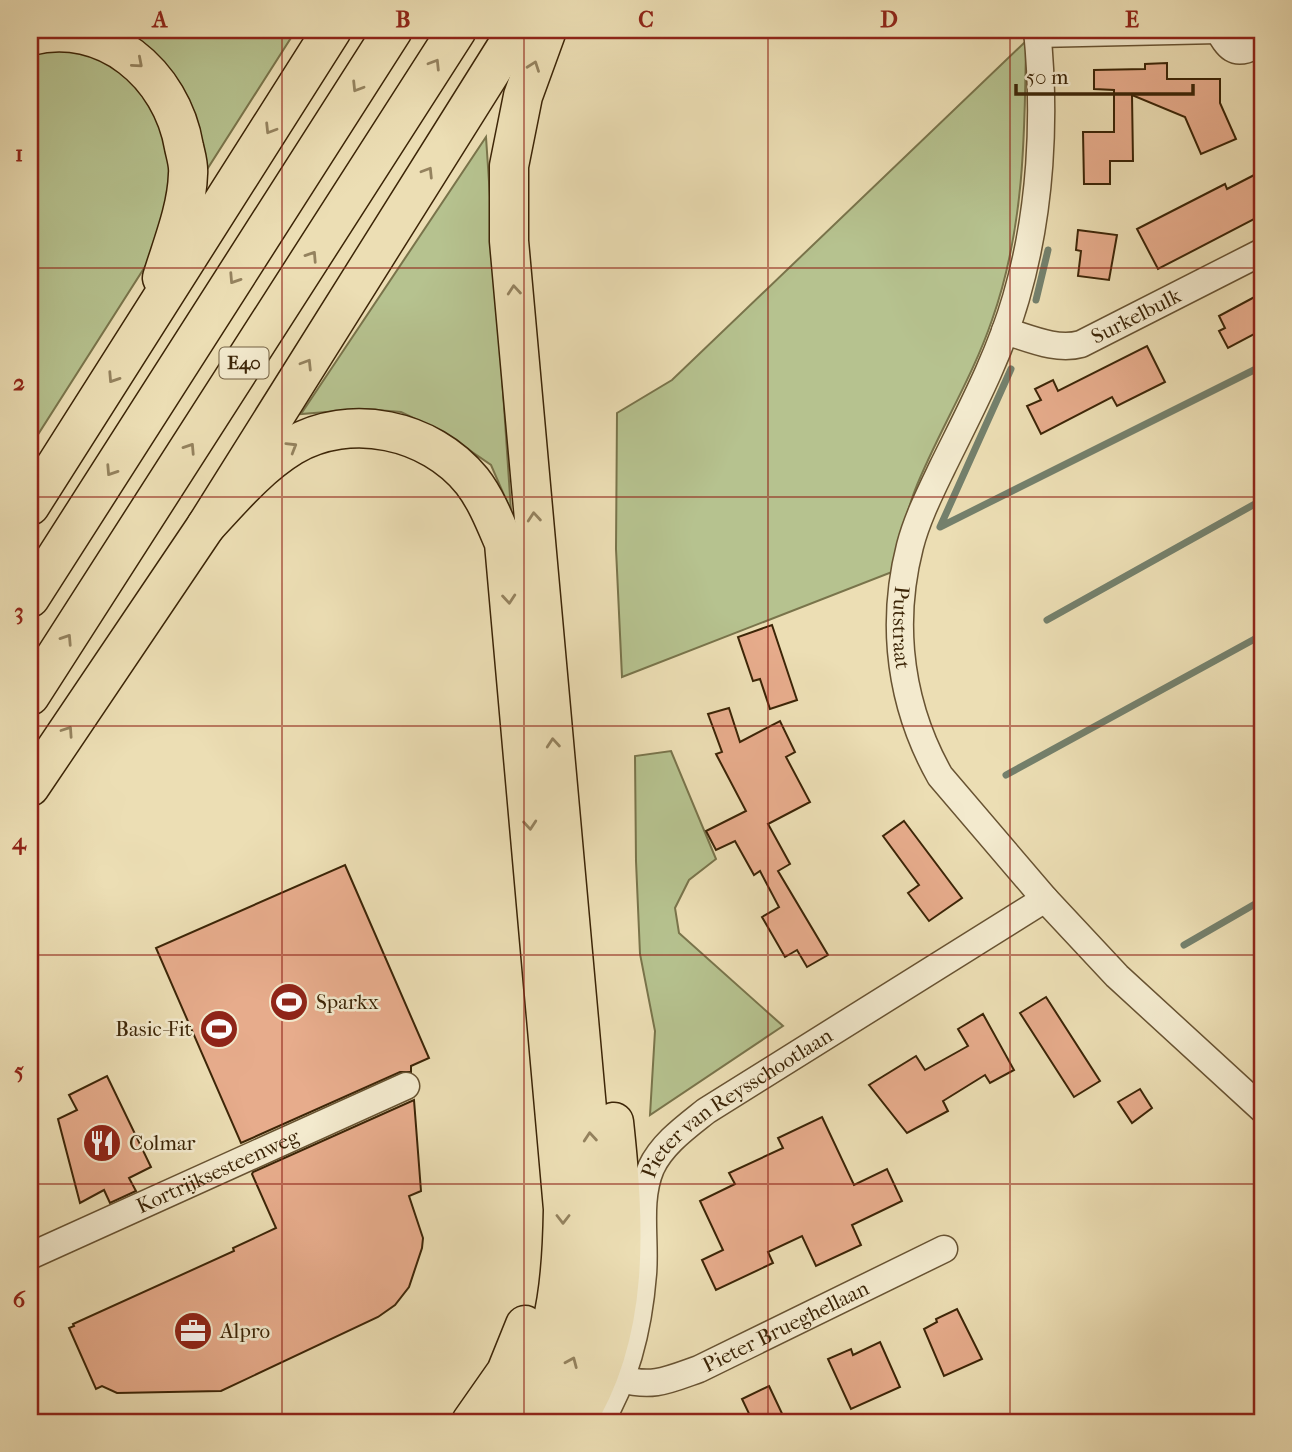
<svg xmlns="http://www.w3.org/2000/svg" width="1292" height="1452" font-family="'IM FELL French Canon',serif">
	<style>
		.green { fill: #b6c28f; stroke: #79744b; stroke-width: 2 }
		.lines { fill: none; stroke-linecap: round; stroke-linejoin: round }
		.stream { stroke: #74806c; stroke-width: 7 }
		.building { fill: #e7ac8c; stroke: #3c2507; stroke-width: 2 }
		.minor-casing { stroke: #685332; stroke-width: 29 }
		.motorway-casing { stroke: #3c2507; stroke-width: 41 }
		.minor { stroke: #f3eace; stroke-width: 26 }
		.motorway { stroke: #ecdeb4; stroke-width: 38 }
		.oneway { stroke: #94825e }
		.grid { fill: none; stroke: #8f2418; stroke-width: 2; stroke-opacity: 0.55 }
		.labels { text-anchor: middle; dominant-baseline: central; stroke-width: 5; stroke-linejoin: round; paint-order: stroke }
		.shield { fill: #f3eace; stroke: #736043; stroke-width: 2 }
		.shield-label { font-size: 19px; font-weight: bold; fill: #3c2507 }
		.street-label { font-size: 21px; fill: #3c2507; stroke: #f3eace }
		.poi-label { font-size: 21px; fill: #3c2507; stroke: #f3eace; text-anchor: start }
		.neatline { fill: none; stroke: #8f2418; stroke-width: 2.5 }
		.grid-label { font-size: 23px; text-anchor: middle; font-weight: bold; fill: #8f2418 }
	</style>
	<rect width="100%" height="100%" fill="#ecdeb4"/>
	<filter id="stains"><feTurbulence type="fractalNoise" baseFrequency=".00286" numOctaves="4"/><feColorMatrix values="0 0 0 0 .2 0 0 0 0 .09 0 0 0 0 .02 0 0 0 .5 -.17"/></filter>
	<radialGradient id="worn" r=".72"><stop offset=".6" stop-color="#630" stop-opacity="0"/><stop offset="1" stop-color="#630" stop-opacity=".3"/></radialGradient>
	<g class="green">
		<polygon points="30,30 296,30 30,447"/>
		<path d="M 1026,41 C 1025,136 1024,230 992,320 C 972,379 938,432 915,490 C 905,516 900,545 892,572 L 622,677 L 616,549 L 617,413 L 672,380 Z"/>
		<polygon points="486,137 511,511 491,465 443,432 401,412 365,409 301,414"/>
		<polygon points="671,751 716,859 689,880 675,908 679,933 783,1026 650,1115 655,1031 640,954 636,861 635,756"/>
	</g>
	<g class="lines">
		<g class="stream">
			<polyline points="1036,300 1048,250"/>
			<polyline points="1011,369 940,527 1262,366"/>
			<polyline points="1047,620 1262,500"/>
			<polyline points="1006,775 1262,635"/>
			<polyline points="1184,945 1262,900"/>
		</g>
	</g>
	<g class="building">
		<polygon points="1167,63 1167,79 1220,79 1220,103 1236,139 1201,154 1185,117 1132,95 1133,161 1110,161 1110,184 1084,184 1083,132 1114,132 1114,90 1094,89 1094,70 1145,69 1145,64"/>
		<polygon points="1262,171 1262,215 1158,269 1137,229 1225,184 1227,189"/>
		<polygon points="1078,230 1117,235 1109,280 1078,276 1081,251 1076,250"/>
		<polygon points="1262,293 1262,330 1228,348 1219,331 1225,328 1219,316"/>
		<polygon points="1147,346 1165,382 1117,406 1112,397 1041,434 1027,406 1041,400 1035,389 1053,380 1058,391"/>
		<polygon points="772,625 797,700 770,709 760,679 753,681 738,637"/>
		<polygon points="729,708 740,742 780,721 795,752 786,757 810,802 768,824 790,864 778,871 828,955 807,967 797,950 785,957 762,917 779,907 760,871 754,875 735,841 716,850 706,831 746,811 716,754 722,752 708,714"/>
		<polygon points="904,821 962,898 929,921 908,893 919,885 883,836"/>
		<polygon points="345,865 429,1058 411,1066 411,1072 400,1072 241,1143 156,948"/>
		<polygon points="1046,997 1100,1081 1074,1097 1020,1013"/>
		<polygon points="983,1014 1014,1070 990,1083 985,1075 943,1101 948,1111 907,1133 869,1085 916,1056 925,1070 968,1046 958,1029"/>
		<polygon points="107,1076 151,1167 129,1178 136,1191 110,1203 104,1190 80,1203 58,1119 77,1110 69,1095"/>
		<polygon points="1140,1089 1152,1108 1132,1123 1118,1102"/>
		<polygon points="414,1100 421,1191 409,1196 423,1238 422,1248 409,1287 395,1305 378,1317 221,1391 117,1393 102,1386 96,1389 69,1328 74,1326 73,1324 234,1251 233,1248 276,1228 252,1174 253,1172"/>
		<polygon points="822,1117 854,1185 887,1169 902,1201 852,1225 861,1245 816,1266 802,1236 768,1252 773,1263 716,1290 702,1260 723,1250 700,1201 735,1184 729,1173 783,1148 778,1138"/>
		<polygon points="957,1309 982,1359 944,1376 924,1329 937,1322 936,1319"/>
		<polygon points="880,1342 900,1387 851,1409 828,1359 851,1349 853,1355"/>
		<polygon points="769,1386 786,1422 753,1422 742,1399"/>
	</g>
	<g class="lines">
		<defs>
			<g id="minor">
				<path id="s1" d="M 1037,30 C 1046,118 1041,212 1016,298 C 999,357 969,413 942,468 C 930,493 917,519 910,546 C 901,581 898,616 901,651 C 905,696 918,737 940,776 L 1045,899 L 1117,976 L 1262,1109"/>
				<path d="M 1218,30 C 1228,47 1234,57 1254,46 L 1257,35 L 1256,30"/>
				<polyline points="1037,34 1218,30"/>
				<path id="s2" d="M 1005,331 C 1029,338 1056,351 1081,344 L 1262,252"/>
				<path id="s3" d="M 30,1256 L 406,1086"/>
				<path id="s4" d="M 621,1379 C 653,1388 668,1380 699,1369 L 944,1249"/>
				<path id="s5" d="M 600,1422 C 626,1379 639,1325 643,1274 C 646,1240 637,1201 651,1168 C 662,1144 686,1127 706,1111 L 1045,899"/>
			</g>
			<g id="motorway">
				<path d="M 30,36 C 105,17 172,74 184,147 C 186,156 189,165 188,174 C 187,209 172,245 162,278"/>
				<polyline points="30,506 332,30"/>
				<path d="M 206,526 C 232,498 259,466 292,446 C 350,412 430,429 472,481 C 486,499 495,522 504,543 L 563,1209 C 562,1270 558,1332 528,1387 C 522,1399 512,1411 503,1422"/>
				<polyline points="30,598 393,30"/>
				<polyline points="30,696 457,30"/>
				<polyline points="30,787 206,526 517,30"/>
				<polyline points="471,1422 506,1372 525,1325"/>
				<path d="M 541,1422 C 585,1358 594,1285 596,1209 L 509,241 L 509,166 L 523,96 L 547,30"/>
				<path d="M 575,1422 C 632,1332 625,1223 614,1122"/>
			</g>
		</defs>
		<use href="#minor" class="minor-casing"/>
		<use href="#motorway" class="motorway-casing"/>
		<use href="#minor" class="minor"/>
		<use href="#motorway" class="motorway"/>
	</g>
	<defs><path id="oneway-chevron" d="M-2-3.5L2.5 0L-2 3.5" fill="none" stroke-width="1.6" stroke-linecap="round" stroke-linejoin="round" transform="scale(1.75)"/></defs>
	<g class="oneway">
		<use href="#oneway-chevron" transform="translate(138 63) rotate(41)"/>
		<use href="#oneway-chevron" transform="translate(435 64) rotate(-58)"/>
		<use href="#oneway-chevron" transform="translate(534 66) rotate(-70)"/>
		<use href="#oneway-chevron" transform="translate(357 87) rotate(122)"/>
		<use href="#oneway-chevron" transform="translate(270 129) rotate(122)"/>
		<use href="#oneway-chevron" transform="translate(428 172) rotate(-58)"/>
		<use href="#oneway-chevron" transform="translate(312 256) rotate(-57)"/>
		<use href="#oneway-chevron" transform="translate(234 279) rotate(123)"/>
		<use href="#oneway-chevron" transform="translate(514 290) rotate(-95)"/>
		<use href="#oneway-chevron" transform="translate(307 364) rotate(-58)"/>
		<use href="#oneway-chevron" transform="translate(113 378) rotate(123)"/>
		<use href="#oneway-chevron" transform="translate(292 447) rotate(-31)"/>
		<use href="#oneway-chevron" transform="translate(190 448) rotate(-57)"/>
		<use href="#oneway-chevron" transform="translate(111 471) rotate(123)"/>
		<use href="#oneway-chevron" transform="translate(534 517) rotate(-95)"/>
		<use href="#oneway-chevron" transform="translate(509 599) rotate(85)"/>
		<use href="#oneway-chevron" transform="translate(67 639) rotate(-57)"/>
		<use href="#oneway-chevron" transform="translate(68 731) rotate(-56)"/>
		<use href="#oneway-chevron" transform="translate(553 743) rotate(-95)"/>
		<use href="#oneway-chevron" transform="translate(530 825) rotate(85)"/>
		<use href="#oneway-chevron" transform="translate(590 1137) rotate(-95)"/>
		<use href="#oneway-chevron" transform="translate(563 1219) rotate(90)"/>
		<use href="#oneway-chevron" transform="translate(572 1362) rotate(-67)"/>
	</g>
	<path class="grid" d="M 282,30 L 282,1422M 524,30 L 524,1422M 768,30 L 768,1422M 1010,30 L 1010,1422M 30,268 L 1262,268M 30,497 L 1262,497M 30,726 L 1262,726M 30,955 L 1262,955M 30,1184 L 1262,1184"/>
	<defs>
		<symbol id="stadium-disc" viewBox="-11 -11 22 22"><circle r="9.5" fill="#8f2418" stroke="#f3eace"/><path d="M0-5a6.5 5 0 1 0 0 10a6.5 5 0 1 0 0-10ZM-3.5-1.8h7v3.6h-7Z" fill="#fff"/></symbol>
		<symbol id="restaurant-disc" viewBox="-11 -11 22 22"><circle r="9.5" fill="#8f2418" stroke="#f3eace"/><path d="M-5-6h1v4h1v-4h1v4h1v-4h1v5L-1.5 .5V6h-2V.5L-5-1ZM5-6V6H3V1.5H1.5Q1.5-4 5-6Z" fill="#fff"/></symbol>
		<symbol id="office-disc" viewBox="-11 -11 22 22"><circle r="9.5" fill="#8f2418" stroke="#f3eace"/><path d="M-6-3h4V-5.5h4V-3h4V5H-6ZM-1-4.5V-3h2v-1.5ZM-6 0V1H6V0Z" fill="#fff"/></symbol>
	</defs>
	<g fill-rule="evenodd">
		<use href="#stadium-disc" x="267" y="980" width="44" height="44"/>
		<use href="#stadium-disc" x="197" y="1007" width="44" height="44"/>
		<use href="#restaurant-disc" x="80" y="1121" width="44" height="44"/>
		<use href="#office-disc" x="171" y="1309" width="44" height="44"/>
	</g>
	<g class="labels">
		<rect class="shield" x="219.5" y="347.5" width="49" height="31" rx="5"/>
		<g class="shield-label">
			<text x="244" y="363">E40</text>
		</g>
		<g class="street-label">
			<text stroke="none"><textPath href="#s2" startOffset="140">Surkelbulk</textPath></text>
			<text stroke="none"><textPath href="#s1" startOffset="623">Putstraat</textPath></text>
			<text stroke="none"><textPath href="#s5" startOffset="371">Pieter van Reysschootlaan</textPath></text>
			<text stroke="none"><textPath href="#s3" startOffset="206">Kortrijksesteenweg</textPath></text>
			<text stroke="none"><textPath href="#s4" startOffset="177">Pieter Brueghellaan</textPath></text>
		</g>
		<g class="poi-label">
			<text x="316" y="1002">Sparkx</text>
			<text x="192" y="1029" text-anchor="end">Basic-Fit</text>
			<text x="129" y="1143">Colmar</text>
			<text x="220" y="1331">Alpro</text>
		</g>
	</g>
	<rect width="1292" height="1452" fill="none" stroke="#ecdeb4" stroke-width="77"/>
	<path d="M1016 84v10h177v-10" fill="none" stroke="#3c2507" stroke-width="3.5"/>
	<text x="1026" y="84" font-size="21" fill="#3c2507" stroke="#f3eace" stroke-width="5" paint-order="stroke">50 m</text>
	<rect x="38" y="38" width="1216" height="1376" class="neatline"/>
	<g class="grid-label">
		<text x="160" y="27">A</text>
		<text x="403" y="27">B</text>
		<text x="646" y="27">C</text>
		<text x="889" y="27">D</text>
		<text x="1132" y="27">E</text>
		<text x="19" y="161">1</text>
		<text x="19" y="390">2</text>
		<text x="19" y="619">3</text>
		<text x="19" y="849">4</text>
		<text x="19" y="1078">5</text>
		<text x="19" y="1307">6</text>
	</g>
	<rect width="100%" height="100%" filter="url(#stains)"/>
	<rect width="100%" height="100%" fill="url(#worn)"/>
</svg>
